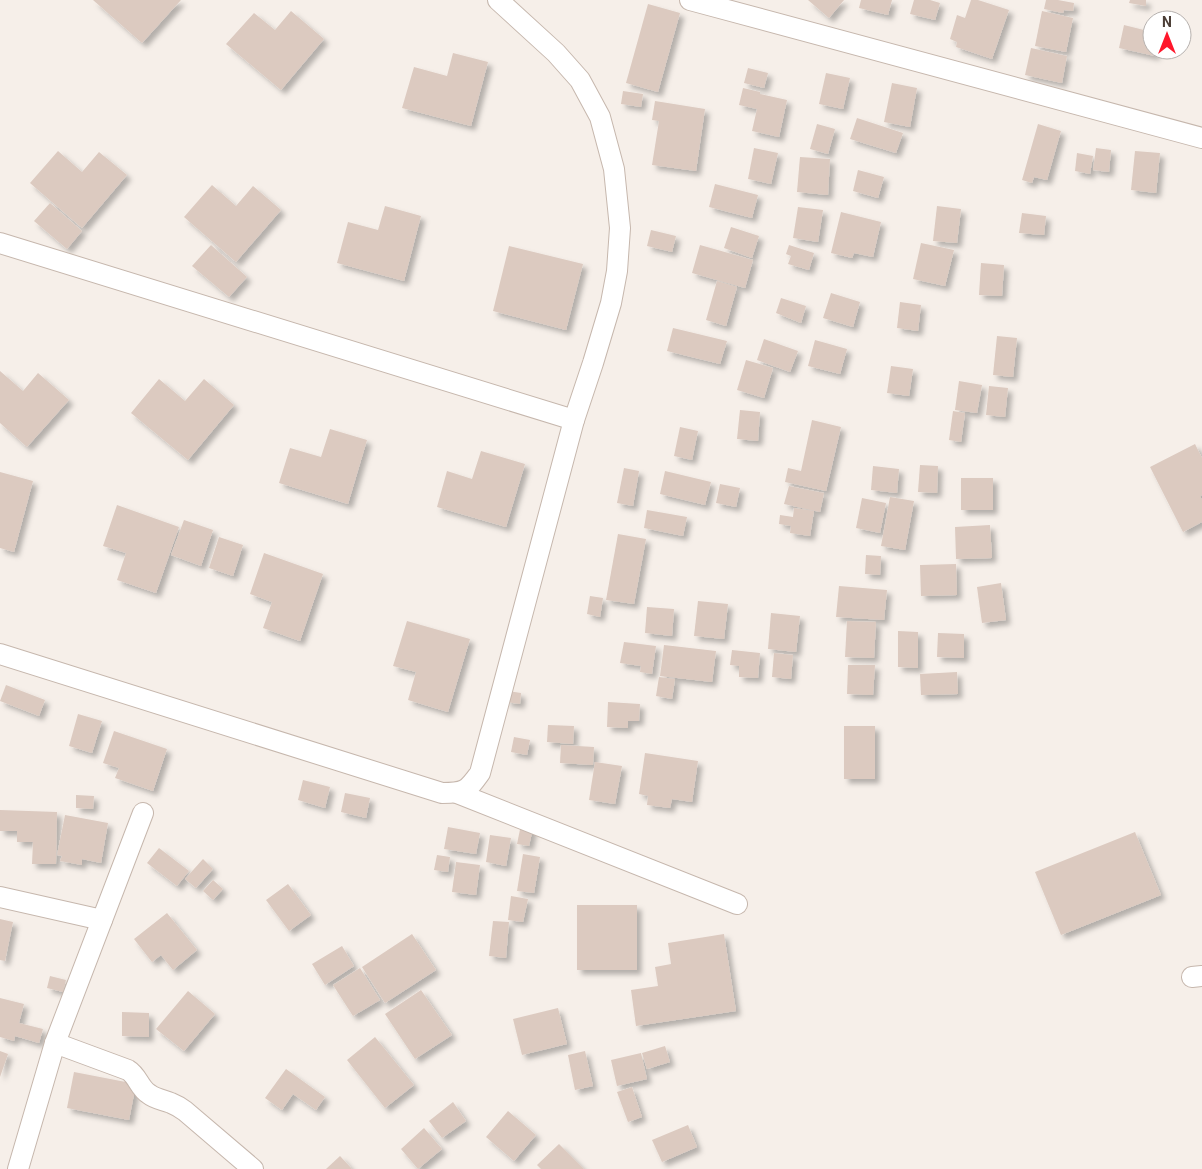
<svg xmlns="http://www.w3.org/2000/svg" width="1202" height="1169" font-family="Roboto,sans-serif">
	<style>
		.building { fill: #dccac0; filter: url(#shadow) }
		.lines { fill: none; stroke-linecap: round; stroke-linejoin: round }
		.street-casing { stroke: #c6b7ad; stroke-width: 22 }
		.street { stroke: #fff; stroke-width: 20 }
	</style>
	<defs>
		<filter id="shadow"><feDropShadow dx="4.5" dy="4.5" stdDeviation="2.5" flood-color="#0004"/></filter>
	</defs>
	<rect width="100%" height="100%" fill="#f6efe9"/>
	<g class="building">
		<polygon points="93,0 181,0 142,43"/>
		<polygon points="808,0 844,0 829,18"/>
		<polygon points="861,0 892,0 888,15 859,8"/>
		<polygon points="914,0 930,0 940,3 935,20 910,14"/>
		<polygon points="971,0 978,0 1009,10 992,59 956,47 957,42 950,39 957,15 965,18"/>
		<polygon points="1046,0 1058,0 1074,3 1073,11 1064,10 1063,13 1044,9"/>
		<polygon points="1130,0 1146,0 1146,6 1129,3"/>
		<polygon points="648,4 680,13 658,92 626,83"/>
		<polygon points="291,11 324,39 281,90 226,44 254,13 275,30"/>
		<polygon points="1042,11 1073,18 1066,52 1035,46"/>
		<polygon points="1124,25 1152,32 1152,50 1156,50 1155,56 1119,48"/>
		<polygon points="1031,48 1067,56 1062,83 1025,75"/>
		<polygon points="453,53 488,62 471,126 402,108 414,67 447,76"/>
		<polygon points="748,68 768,73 764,88 744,83"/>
		<polygon points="826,73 850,78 843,109 819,104"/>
		<polygon points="892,83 917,88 910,127 884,122"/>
		<polygon points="743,88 760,92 760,94 787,100 779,137 752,131 757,109 739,105"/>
		<polygon points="623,91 643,94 641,107 621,104"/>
		<polygon points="655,101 705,109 696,171 652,165 659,121 652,120"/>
		<polygon points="857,118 903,133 896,153 850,139"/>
		<polygon points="817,124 835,129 828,154 810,149"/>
		<polygon points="1038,124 1061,131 1047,180 1034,177 1032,183 1022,180"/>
		<polygon points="754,148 778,153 771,184 748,179"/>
		<polygon points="1096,148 1111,150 1109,172 1093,170"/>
		<polygon points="58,151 82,172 99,152 127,175 82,228 30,183"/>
		<polygon points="1135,151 1160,153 1156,193 1131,190"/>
		<polygon points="1077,153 1093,156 1090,174 1075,171"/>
		<polygon points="800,157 830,159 828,195 797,192"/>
		<polygon points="858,170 884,177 878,198 853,191"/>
		<polygon points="715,184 758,195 752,218 709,207"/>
		<polygon points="212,185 236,206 253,186 281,210 236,262 184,217"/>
		<polygon points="50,203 82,231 67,249 34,221"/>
		<polygon points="385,206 421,216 404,281 337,263 348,222 378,230"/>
		<polygon points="937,206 961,209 957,243 933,241"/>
		<polygon points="798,207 823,210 818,242 793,238"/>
		<polygon points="841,212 881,222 873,257 854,253 852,258 831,253"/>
		<polygon points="1022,213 1046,216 1044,235 1019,233"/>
		<polygon points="731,227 759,236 752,258 724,248"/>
		<polygon points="651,230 676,236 672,252 647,246"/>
		<polygon points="921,243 954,250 945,286 913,279"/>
		<polygon points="211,245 247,277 229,297 192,266"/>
		<polygon points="700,245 753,260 745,288 692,273"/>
		<polygon points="789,245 814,253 809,270 788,264 791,256 786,254"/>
		<polygon points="509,246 583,264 566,330 493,311"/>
		<polygon points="981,263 1004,265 1002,296 979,295"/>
		<polygon points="717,281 737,287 726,326 706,320"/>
		<polygon points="831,293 860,302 853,327 823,318"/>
		<polygon points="781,298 806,306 801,323 776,313"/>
		<polygon points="900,302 921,305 918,331 897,328"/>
		<polygon points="673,328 727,341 720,364 667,351"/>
		<polygon points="997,336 1017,338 1013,377 993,375"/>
		<polygon points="764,339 798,351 790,372 757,360"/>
		<polygon points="815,340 847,349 840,374 808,366"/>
		<polygon points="746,360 773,368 764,398 737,390"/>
		<polygon points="891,366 913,369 909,396 887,393"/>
		<polygon points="0,371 23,391 38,373 69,400 27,447 0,423"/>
		<polygon points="159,379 185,401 204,379 234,405 188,460 131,413"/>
		<polygon points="959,381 982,385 977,413 955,410"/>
		<polygon points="989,386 1008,388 1005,417 986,415"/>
		<polygon points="740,410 760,412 758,441 737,439"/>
		<polygon points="953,411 965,413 961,442 949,440"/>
		<polygon points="812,420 841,427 826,491 785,482 788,468 801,471"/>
		<polygon points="680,427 698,431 692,460 674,456"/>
		<polygon points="330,429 367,440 348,504 279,483 290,448 321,457"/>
		<polygon points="1195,444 1202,458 1202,495 1200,496 1202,500 1202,522 1183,532 1150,467"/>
		<polygon points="481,451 525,464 506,527 437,507 447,471 472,479"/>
		<polygon points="920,465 938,466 937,493 918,492"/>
		<polygon points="873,466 899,469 897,493 871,490"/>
		<polygon points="624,468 639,471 633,506 617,503"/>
		<polygon points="665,471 711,482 705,505 660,494"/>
		<polygon points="0,472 33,481 14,552 0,548"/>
		<rect x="961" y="478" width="32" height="32"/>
		<polygon points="720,484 740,488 736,507 716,503"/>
		<polygon points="789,486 824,493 820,512 784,504"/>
		<polygon points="890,497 914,501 905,550 881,546"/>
		<polygon points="862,498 886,503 880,533 856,528"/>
		<polygon points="117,505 179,527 156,593 117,580 126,553 103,546"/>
		<polygon points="794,508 814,511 810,536 790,533 791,526 779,524 780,515 793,517"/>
		<polygon points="647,510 687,517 683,536 644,528"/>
		<polygon points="184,520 213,530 201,566 171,555"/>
		<polygon points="990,525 992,558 956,559 955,527"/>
		<polygon points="618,534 646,539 634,604 606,600"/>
		<polygon points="219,537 243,545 233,576 209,568"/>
		<polygon points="264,553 323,574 300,641 263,628 272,602 250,594"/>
		<polygon points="866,555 881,556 880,575 865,574"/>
		<polygon points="956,564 957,595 921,596 920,565"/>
		<polygon points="1001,583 1006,620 982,623 977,587"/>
		<polygon points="839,586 887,590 884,620 836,617"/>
		<polygon points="590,596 603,598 600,617 587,614"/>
		<polygon points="698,601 728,604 724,639 694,636"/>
		<polygon points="647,607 674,609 672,636 645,633"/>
		<polygon points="771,613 800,616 796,652 768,649"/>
		<polygon points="407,621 470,639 448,712 408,700 416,672 393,666"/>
		<polygon points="847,621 876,622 874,658 845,657"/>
		<polygon points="898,631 918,632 918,668 898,667"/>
		<polygon points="938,633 964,634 964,658 937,657"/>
		<polygon points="624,642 656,646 652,674 640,672 641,666 620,663"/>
		<polygon points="664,645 716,651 712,682 660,676"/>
		<polygon points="732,650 760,653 758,678 739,677 739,666 730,665"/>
		<polygon points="774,653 793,655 791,679 772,677"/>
		<polygon points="848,665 875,665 873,695 847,694"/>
		<polygon points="957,672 958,694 921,695 920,674"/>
		<polygon points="659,677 675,679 672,699 656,696"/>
		<polygon points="6,685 45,700 39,716 0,701"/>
		<polygon points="508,691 521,693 520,704 506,702"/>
		<polygon points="608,702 640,704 639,721 628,721 628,728 607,727"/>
		<polygon points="78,714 102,721 92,753 69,746"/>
		<polygon points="548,725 574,726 573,744 547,742"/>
		<rect x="844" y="726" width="31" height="53"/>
		<polygon points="114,731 167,749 153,791 115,778 119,768 103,763"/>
		<polygon points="514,737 530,740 527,755 511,752"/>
		<polygon points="561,745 594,747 593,765 560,763"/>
		<polygon points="645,753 698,761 692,802 672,799 670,808 647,805 648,796 639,794"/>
		<polygon points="595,762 622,766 615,804 589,800"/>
		<polygon points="303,780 330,787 325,808 298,800"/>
		<polygon points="345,793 370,798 366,818 341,812"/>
		<polygon points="76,795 94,796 93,809 76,808"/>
		<polygon points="0,810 57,812 56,864 32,864 33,842 17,842 17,831 0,831"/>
		<polygon points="65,815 108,823 101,863 82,859 82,865 60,861 62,856 57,855"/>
		<polygon points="522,820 534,823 529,846 517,844"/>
		<polygon points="448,827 480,833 476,854 444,849"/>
		<polygon points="1135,832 1161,895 1061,935 1035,872"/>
		<polygon points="490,835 511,838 506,866 486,862"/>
		<polygon points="159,848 189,871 177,886 147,863"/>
		<polygon points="523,854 540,857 534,893 517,891"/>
		<polygon points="437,855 450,857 448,872 434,870"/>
		<polygon points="203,859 213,869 196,888 185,879"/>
		<polygon points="456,862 480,865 476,895 452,892"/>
		<polygon points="213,880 223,889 213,900 203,891"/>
		<polygon points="288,884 311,915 289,931 266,900"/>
		<polygon points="511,896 528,899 523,922 508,920"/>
		<rect x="577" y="905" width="60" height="65"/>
		<polygon points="167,913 197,950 173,970 161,955 152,962 134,939"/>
		<polygon points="0,919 13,922 5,961 0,960"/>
		<polygon points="493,921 509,922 506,958 489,956"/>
		<polygon points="412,934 436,970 385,1003 362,967"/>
		<polygon points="724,934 736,1011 636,1026 631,990 658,986 655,967 671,964 668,943"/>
		<polygon points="342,946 354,966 325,985 312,964"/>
		<polygon points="360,968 380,1000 353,1016 333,985"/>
		<polygon points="50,976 66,980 63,992 47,988"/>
		<polygon points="421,990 452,1035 415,1059 385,1014"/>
		<polygon points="188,991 215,1014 184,1051 156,1029"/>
		<polygon points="0,998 24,1004 19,1023 43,1029 39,1043 15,1036 14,1041 0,1037"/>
		<polygon points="558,1008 567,1044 522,1055 513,1019"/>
		<polygon points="122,1012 149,1013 149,1037 122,1036"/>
		<polygon points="375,1037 414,1085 385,1108 347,1060"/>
		<polygon points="665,1046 670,1062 647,1069 642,1053"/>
		<polygon points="0,1051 8,1054 0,1077"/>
		<polygon points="585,1051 593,1086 575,1090 568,1055"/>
		<polygon points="641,1053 647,1079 617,1086 611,1060"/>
		<polygon points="286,1069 325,1097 316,1110 293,1094 282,1110 265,1098"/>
		<polygon points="74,1072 136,1084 129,1120 67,1108"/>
		<polygon points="632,1087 642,1117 628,1122 617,1092"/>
		<polygon points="453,1102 466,1121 442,1138 429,1121"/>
		<polygon points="508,1111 536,1135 514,1161 486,1137"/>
		<polygon points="688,1125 697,1147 662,1162 652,1140"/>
		<polygon points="424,1128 442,1149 418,1169 401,1149"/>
		<polygon points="559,1144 584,1169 541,1169 537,1165"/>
		<polygon points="340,1156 352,1169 326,1169"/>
	</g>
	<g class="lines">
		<defs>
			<g id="street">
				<polyline points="690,0 1202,138"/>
				<polyline points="0,243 574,420"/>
				<path d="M 0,654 L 442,793 C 465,793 467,791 480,773 L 574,420 L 593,363 L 611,303 L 617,271 L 620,228 L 614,169 L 600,117 L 580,80 L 556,53 L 498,0"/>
				<polyline points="457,793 737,904"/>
				<polyline points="0,897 102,920"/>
				<polyline points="1192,977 1202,976"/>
				<path d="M 55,1043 L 128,1070 C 138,1076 139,1088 149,1094 C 155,1099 164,1100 171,1103 C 176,1105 181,1108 185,1111 L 253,1169"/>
				<polyline points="18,1169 55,1043 143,813"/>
			</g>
		</defs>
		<use href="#street" class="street-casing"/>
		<use href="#street" class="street"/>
	</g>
	<g transform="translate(1167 35)"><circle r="24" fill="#ffffff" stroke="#b7b2af"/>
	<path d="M0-4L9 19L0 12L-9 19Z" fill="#ff172b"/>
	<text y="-8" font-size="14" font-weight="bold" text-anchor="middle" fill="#4b3e36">N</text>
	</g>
</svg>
